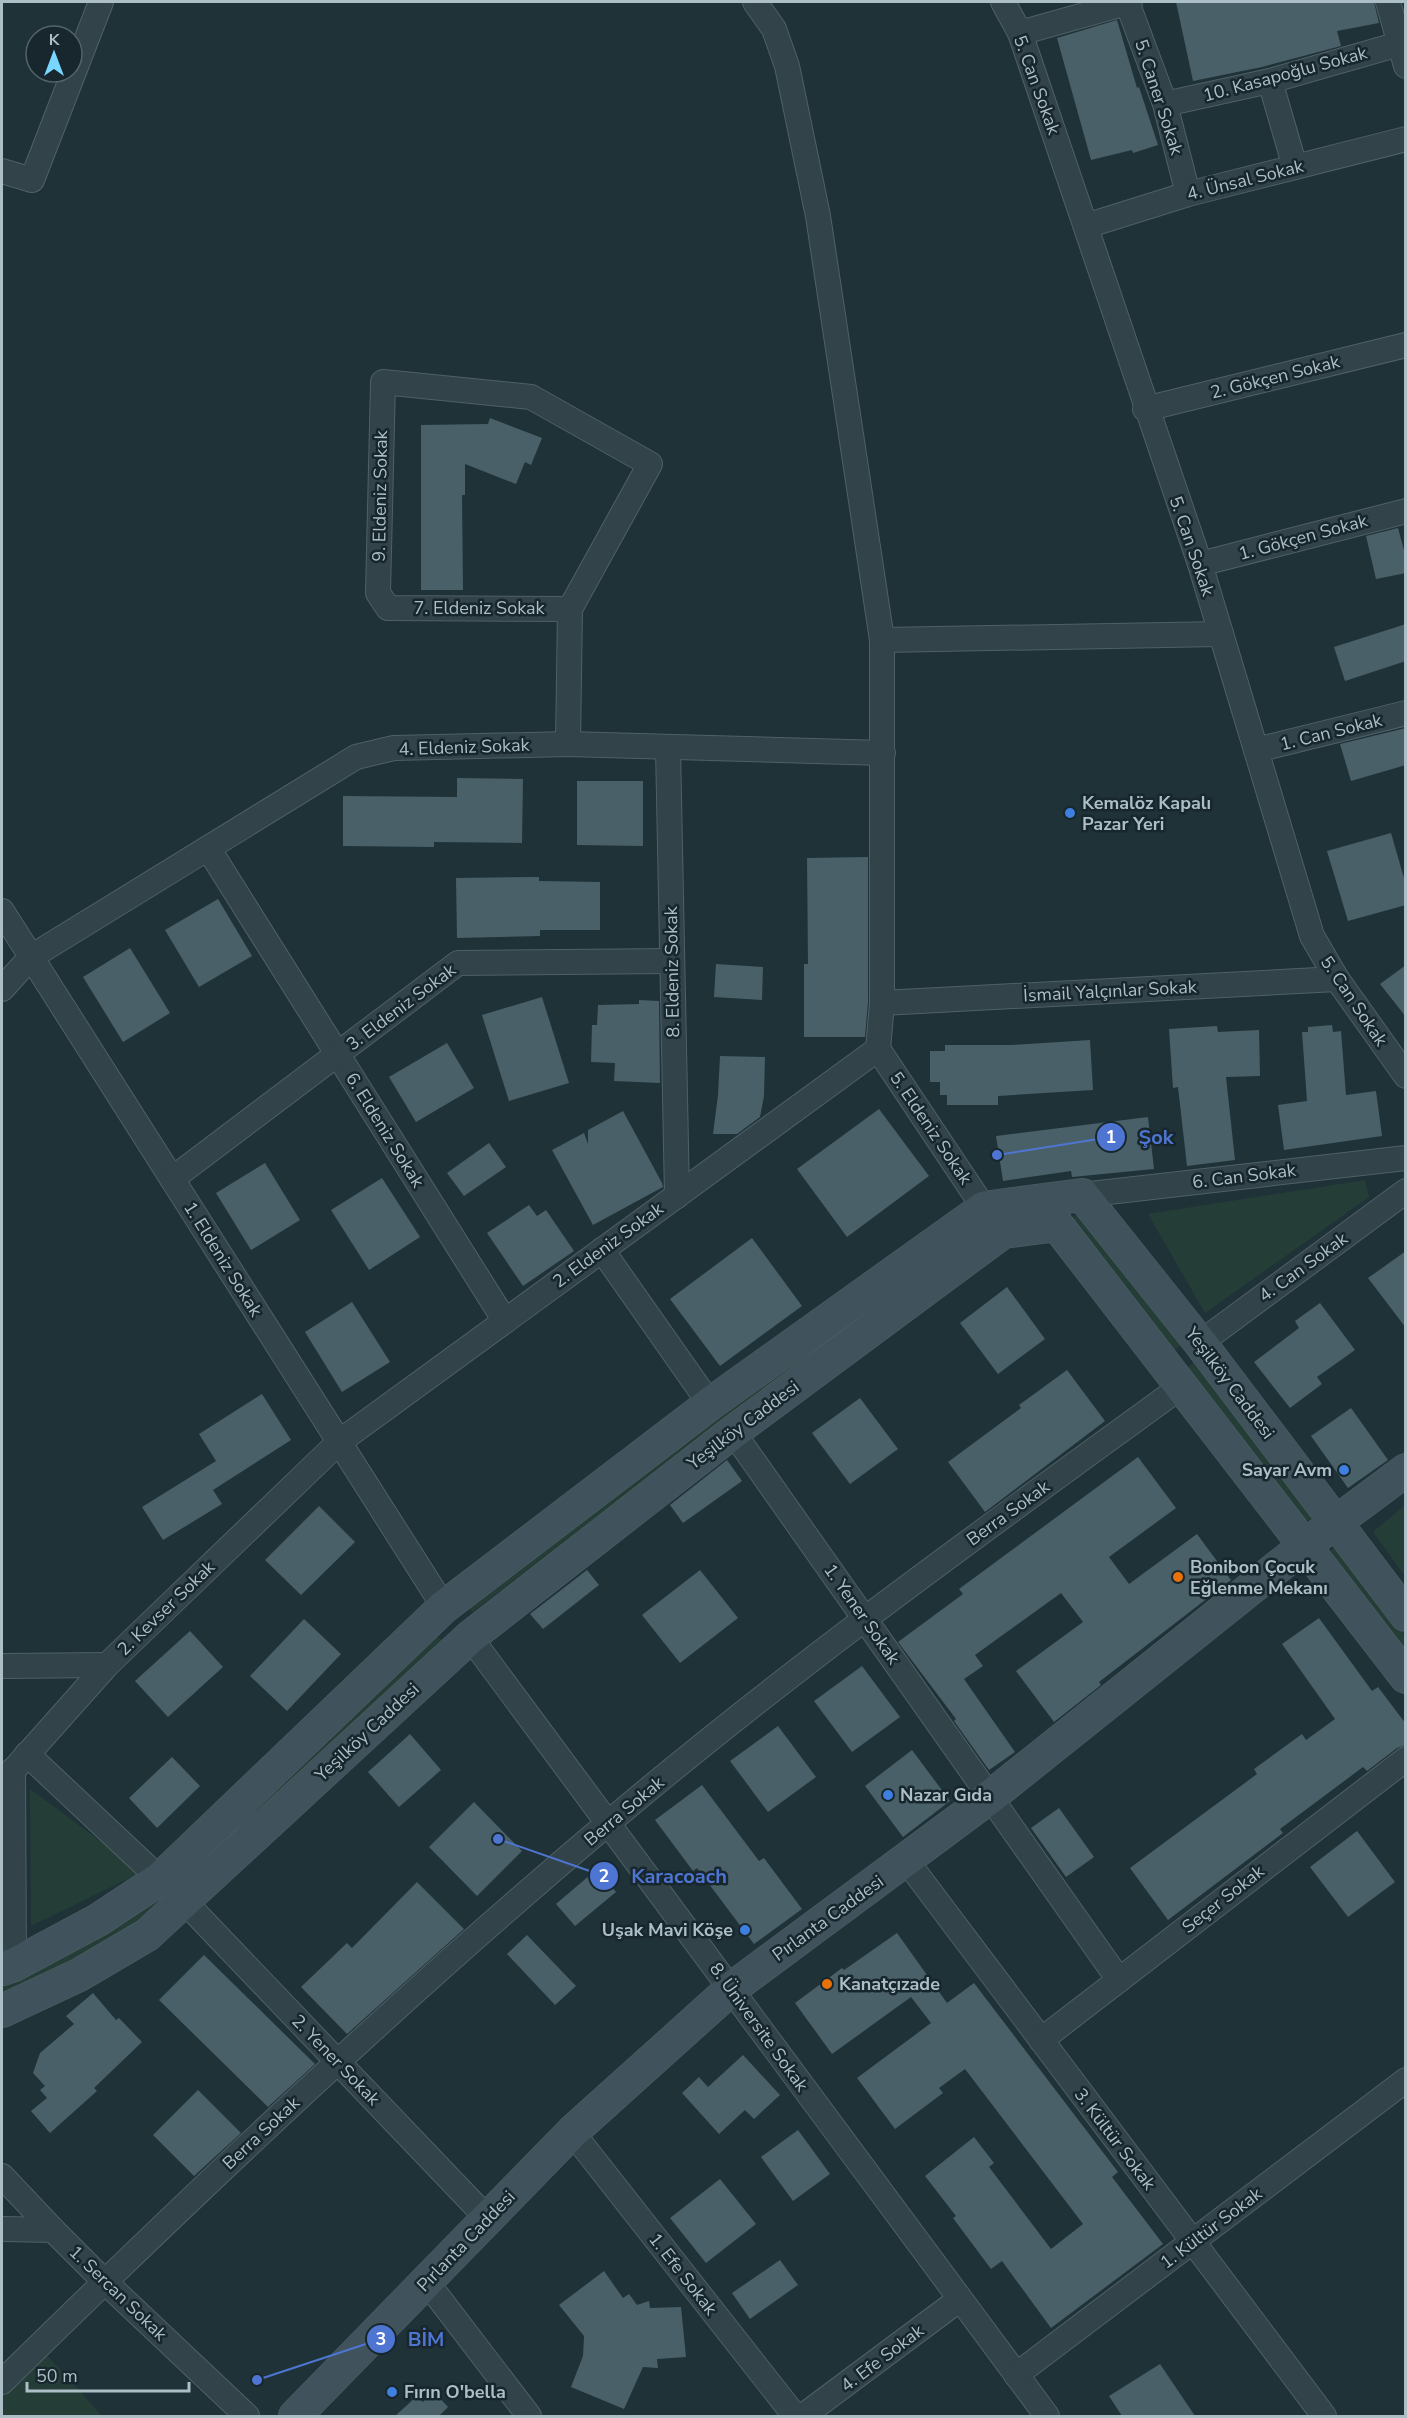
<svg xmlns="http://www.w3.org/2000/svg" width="1407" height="2418" font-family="'Nunito Sans',sans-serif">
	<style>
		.green { fill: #243e37 }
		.building { fill: #496068 }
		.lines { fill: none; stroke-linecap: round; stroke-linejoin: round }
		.street-casing { stroke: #506067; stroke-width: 26 }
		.secondary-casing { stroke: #506067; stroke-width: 34 }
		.street { stroke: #324349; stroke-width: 24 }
		.secondary { stroke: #40535c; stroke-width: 33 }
		.shop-dot { fill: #3f7fe0; stroke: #18272d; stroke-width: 2 }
		.food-dot { fill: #e8710a; stroke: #18272d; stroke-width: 2 }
		.labels { text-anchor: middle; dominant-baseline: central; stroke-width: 5; stroke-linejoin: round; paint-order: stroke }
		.street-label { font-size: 18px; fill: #acbec6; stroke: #18272d }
		.poi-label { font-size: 18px; font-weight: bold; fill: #acbec6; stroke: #18272d; text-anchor: start }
		.leader { fill: none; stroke: #4f75d2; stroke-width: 2 }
		.callout-dot { fill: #4f75d2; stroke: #18272d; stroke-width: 2 }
		.mark-label { font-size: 18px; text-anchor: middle; font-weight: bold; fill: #fff }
		.callout-label { font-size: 20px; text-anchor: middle; font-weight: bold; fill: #4f75d2; stroke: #18272d; stroke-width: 5; stroke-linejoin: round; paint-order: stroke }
	</style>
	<rect width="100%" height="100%" fill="#1f3238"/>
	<g class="green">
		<polygon points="1365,1180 1369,1197 1205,1313 1148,1214"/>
		<polygon points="1080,1213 1181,1345 1173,1352 1071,1218"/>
		<polygon points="948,1240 953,1246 473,1612 467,1607"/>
		<polygon points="1196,1360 1312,1517 1301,1526 1187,1368"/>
		<polygon points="1405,1505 1405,1576 1373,1532"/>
		<polygon points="1338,1544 1405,1636 1405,1658 1327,1553"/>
		<path d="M 436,1636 L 444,1641 L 141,1919 C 97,1949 50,1973 2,1995 L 2,1986 L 17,1981 Z"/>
		<polygon points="30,1789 142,1872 31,1926"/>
		<polygon points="44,2352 102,2416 2,2416 2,2392"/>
	</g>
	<g class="building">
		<polygon points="1176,2 1374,2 1379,23 1337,31 1341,46 1262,67 1193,81"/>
		<polygon points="1117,20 1137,88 1139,87 1158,145 1133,153 1132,150 1091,160 1057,38"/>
		<polygon points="490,418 542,438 531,465 525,462 516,484 465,464 465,495 462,495 463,590 421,590 421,425 488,424"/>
		<polygon points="1398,528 1406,558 1406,573 1376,579 1366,536"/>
		<polygon points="1406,624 1406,661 1345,681 1334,647"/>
		<polygon points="1406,728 1406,765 1351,781 1340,744"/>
		<polygon points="457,778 523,779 522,843 434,842 434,847 343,846 343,796 457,797"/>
		<polygon points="577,781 643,781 643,846 577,845"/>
		<polygon points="1391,833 1406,885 1406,905 1348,921 1327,851"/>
		<polygon points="868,857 868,1002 865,1037 804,1037 804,964 808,964 807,858"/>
		<polygon points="539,877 539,881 600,882 600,930 540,930 540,936 457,938 456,878"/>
		<polygon points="218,899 252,956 199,987 165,930"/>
		<polygon points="130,948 170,1013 123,1042 83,977"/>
		<polygon points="716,964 763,967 762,1000 714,997"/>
		<polygon points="1406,965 1406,1017 1380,984"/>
		<polygon points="542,997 569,1083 509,1101 482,1015"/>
		<polygon points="639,1000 659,1001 660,1083 614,1081 615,1063 591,1062 592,1025 597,1025 598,1005 639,1004"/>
		<polygon points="1332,1025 1333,1032 1341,1031 1346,1095 1376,1091 1382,1136 1284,1150 1278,1105 1307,1101 1302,1032 1308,1032 1308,1027"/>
		<polygon points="1217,1026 1218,1032 1259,1030 1260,1076 1226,1077 1235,1160 1187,1166 1178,1087 1173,1088 1169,1029"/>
		<polygon points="1090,1040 1093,1090 998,1096 998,1105 947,1105 947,1095 940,1095 940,1082 930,1082 930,1051 945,1051 945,1045 1012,1045"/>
		<polygon points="447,1043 474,1088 416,1122 389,1077"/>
		<polygon points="720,1056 765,1057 764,1096 760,1117 737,1134 713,1134 718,1095"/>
		<polygon points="879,1109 929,1176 847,1237 797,1169"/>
		<polygon points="623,1111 662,1183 663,1187 593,1225 552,1150 584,1133 588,1144 588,1130"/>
		<polygon points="1148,1117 1154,1169 1072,1177 1071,1171 1003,1181 996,1136"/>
		<polygon points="489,1143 506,1167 464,1196 447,1173"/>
		<polygon points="265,1163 300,1220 251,1250 216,1193"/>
		<polygon points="382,1178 420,1237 369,1270 331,1210"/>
		<polygon points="529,1205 537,1216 546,1210 574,1251 523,1286 487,1233"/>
		<polygon points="752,1238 802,1306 720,1366 670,1299"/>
		<polygon points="1406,1251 1406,1328 1368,1278"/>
		<polygon points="1007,1287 1045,1339 998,1374 960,1323"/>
		<polygon points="352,1302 390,1362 342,1392 305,1332"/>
		<polygon points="1320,1303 1355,1350 1317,1377 1322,1384 1290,1408 1254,1362 1299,1328 1295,1321"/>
		<polygon points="1067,1370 1105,1421 985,1512 948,1462 1021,1408 1019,1405"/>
		<polygon points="262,1394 291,1440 213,1490 222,1504 163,1540 142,1507 216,1461 199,1434"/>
		<polygon points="860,1398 898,1449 850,1484 812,1433"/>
		<polygon points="1351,1408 1388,1460 1348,1488 1311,1436"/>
		<polygon points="1138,1457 1176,1508 1109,1557 1129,1584 1197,1534 1231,1580 1099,1682 1101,1685 1054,1722 1016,1671 1083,1622 1061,1593 975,1655 983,1666 964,1679 1015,1752 989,1770 954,1721 956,1719 898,1642 963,1594 959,1589"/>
		<polygon points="727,1460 742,1481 683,1523 670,1505"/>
		<polygon points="319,1506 355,1542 301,1595 265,1560"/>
		<polygon points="587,1570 599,1585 543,1629 530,1614"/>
		<polygon points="700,1570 738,1618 680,1663 642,1615"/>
		<polygon points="1319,1618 1372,1691 1378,1687 1406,1724 1406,1745 1397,1748 1367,1771 1363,1767 1280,1829 1283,1833 1168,1920 1130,1868 1257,1774 1254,1769 1302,1734 1306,1740 1335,1719 1282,1644"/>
		<polygon points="304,1619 341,1654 287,1711 250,1676"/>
		<polygon points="190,1631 223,1667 168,1717 135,1681"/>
		<polygon points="862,1666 900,1717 852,1752 814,1701"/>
		<polygon points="778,1726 816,1777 768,1812 730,1761"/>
		<polygon points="410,1734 441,1770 399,1807 368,1772"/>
		<polygon points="912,1750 950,1801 903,1837 865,1786"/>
		<polygon points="172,1757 200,1786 157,1828 129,1798"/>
		<polygon points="702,1785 759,1861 764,1858 802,1909 754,1944 697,1868 693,1871 655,1820"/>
		<polygon points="474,1802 522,1851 477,1896 429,1847"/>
		<polygon points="1059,1808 1094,1857 1066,1877 1031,1828"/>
		<polygon points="1357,1831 1395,1882 1348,1917 1310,1867"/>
		<polygon points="597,1869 616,1892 575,1926 556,1904"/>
		<polygon points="417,1882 464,1929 347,2034 301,1987 347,1943 352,1948"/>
		<polygon points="897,1933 947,2003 974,1983 1118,2172 1112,2177 1163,2244 1051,2328 1002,2261 991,2269 953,2218 956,2216 925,2176 974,2137 994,2163 989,2167 1051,2249 1083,2224 965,2069 939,2088 943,2093 895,2129 857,2078 931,2023 911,1997 832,2054 795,2003 842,1968 844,1970"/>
		<polygon points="527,1935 576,1986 555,2005 507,1954"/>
		<polygon points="204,1955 315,2064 268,2107 159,2000"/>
		<polygon points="93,1993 116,2020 119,2018 142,2042 94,2088 97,2091 50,2133 31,2111 47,2098 40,2090 45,2086 33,2073 40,2053 74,2024 66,2016"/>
		<polygon points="743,2055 780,2095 754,2119 745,2110 719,2134 682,2093 699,2077 708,2087"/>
		<polygon points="198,2090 241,2133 194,2176 153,2135"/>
		<polygon points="798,2130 830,2174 793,2201 761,2157"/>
		<polygon points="720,2179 756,2224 706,2263 670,2218"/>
		<polygon points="780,2260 798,2285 750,2319 732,2293"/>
		<polygon points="604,2271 623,2298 629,2294 637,2305 649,2301 650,2308 681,2307 686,2357 657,2359 658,2368 643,2367 624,2409 571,2387 583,2356 584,2336 559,2305"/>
		<polygon points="1160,2364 1195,2416 1122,2416 1109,2396"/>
		<polygon points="434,2392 448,2407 439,2416 395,2416 417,2396 423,2402"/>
	</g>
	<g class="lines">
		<defs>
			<g id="street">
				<polyline points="755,2 774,29 787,66 818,216 882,640 882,1003 878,1049"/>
				<polyline points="1003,2 1020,33 1200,564 1312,936 1337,979 1406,1076"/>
				<polyline points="1127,2 1165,104 1188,194"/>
				<polyline points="1388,2 1406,66"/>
				<polyline points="1020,33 1130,2"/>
				<polyline points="1270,81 1295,167"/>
				<polyline points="1165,104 1270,81 1406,42"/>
				<polyline points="2,171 32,180 101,2"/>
				<polyline points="1086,226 1188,194 1406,139"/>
				<polyline points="1145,409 1406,345"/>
				<polyline points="1200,564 1406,511"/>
				<polyline points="882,640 1221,634"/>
				<polyline points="568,744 570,609 650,464 531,397 383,382 378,593 388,608 570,609"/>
				<polyline points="668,748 677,1196"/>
				<polyline points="1256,750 1406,713"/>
				<polyline points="208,848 505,1321"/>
				<polyline points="2,911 444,1607"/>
				<polyline points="2,989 31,957 356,757 394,748 568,744 883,753"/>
				<polyline points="882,1003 1337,979"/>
				<polyline points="878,1049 984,1208"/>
				<polyline points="172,1179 458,963 672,961"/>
				<polyline points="1082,1195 1406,1158"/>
				<polyline points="602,1250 710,1404"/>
				<polyline points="1200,1343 1406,1191"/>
				<polyline points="733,1432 1119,1980"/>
				<polyline points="470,1637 1047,2416"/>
				<polyline points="2,1666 107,1665"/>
				<polyline points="27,1754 160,1879"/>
				<polyline points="13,1770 14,1965"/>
				<polyline points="2,1783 107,1665 339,1442 878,1049"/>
				<polyline points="906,1860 1324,2416"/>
				<polyline points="184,1901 488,2219"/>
				<polyline points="1041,2040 1406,1759"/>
				<polyline points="572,2132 795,2416"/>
				<polyline points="2,2176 53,2230"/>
				<polyline points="2,2229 53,2230 104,2281 247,2416"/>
				<polyline points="426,2281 529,2416"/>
				<polyline points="1016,2375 1406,2080"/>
				<path d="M 2,2382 C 198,2190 397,2001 607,1824 C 791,1668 987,1528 1182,1386"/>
				<polyline points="803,2416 960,2299"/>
			</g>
			<g id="secondary">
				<polyline points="2,1969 14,1965 98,1920 160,1879 444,1607 710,1404 984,1208 1082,1195 1200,1343 1406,1615"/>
				<polyline points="2,2011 79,1975 147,1935 470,1637 733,1432 1003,1232 1057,1225 1406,1677"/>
				<polyline points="295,2416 572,2132 731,1989 990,1797 1304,1546 1406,1470"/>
			</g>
		</defs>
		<use href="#street" class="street-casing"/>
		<use href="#secondary" class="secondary-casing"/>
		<use href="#street" class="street"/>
		<use href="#secondary" class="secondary"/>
	</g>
	<g class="shop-dot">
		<circle cx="1070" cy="813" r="6"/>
		<circle cx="1344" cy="1470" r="6"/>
		<circle cx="888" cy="1795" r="6"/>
		<circle cx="745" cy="1930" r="6"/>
		<circle cx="392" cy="2392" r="6"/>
	</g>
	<g class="food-dot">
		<circle cx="1178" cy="1577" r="6"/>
		<circle cx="827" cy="1984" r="6"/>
	</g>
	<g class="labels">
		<g class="street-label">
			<text transform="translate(1285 74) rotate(-15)">10. Kasapoğlu Sokak</text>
			<text transform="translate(1037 85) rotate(70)">5. Can Sokak</text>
			<text transform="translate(1159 97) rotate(72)">5. Caner Sokak</text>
			<text transform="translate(1245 180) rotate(-14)">4. Ünsal Sokak</text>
			<text transform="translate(1275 377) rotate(-14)">2. Gökçen Sokak</text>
			<text transform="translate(380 496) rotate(-89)">9. Eldeniz Sokak</text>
			<text transform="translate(1303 537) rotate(-15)">1. Gökçen Sokak</text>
			<text transform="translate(1192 546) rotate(71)">5. Can Sokak</text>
			<text x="479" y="608">7. Eldeniz Sokak</text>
			<text transform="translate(1331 732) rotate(-14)">1. Can Sokak</text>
			<text transform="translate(464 747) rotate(-2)">4. Eldeniz Sokak</text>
			<text transform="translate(672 972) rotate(-91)">8. Eldeniz Sokak</text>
			<text transform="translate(1110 991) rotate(-3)">İsmail Yalçınlar Sokak</text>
			<text transform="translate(1354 1001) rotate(56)">5. Can Sokak</text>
			<text transform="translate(401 1007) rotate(-37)">3. Eldeniz Sokak</text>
			<text transform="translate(931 1128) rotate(56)">5. Eldeniz Sokak</text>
			<text transform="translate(385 1130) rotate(58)">6. Eldeniz Sokak</text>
			<text transform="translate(1244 1176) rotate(-7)">6. Can Sokak</text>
			<text transform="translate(608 1245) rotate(-36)">2. Eldeniz Sokak</text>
			<text transform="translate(223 1259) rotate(58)">1. Eldeniz Sokak</text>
			<text transform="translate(1303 1267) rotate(-36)">4. Can Sokak</text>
			<text transform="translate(1230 1383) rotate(53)">Yeşilköy Caddesi</text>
			<text transform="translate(743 1425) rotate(-37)">Yeşilköy Caddesi</text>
			<text transform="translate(1008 1513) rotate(-36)">Berra Sokak</text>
			<text transform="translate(166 1608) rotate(-44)">2. Kevser Sokak</text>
			<text transform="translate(862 1614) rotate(55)">1. Yener Sokak</text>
			<text transform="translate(367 1732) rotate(-43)">Yeşilköy Caddesi</text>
			<text transform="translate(624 1811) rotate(-40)">Berra Sokak</text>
			<text transform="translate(1223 1899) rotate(-38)">Seçer Sokak</text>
			<text transform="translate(828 1918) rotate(-36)">Pırlanta Caddesi</text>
			<text transform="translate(759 2027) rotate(54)">8. Üniversite Sokak</text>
			<text transform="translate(336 2060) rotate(46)">2. Yener Sokak</text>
			<text transform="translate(261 2133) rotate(-43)">Berra Sokak</text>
			<text transform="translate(1115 2139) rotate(53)">3. Kültür Sokak</text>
			<text transform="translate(1211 2228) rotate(-37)">1. Kültür Sokak</text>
			<text transform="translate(466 2241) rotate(-46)">Pırlanta Caddesi</text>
			<text transform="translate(683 2274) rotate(52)">1. Efe Sokak</text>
			<text transform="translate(118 2293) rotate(44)">1. Sercan Sokak</text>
			<text transform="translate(882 2358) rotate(-37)">4. Efe Sokak</text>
		</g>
		<g class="poi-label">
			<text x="1082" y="803">Kemalöz Kapalı<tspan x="1082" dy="21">Pazar Yeri</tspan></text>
			<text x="1332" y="1470" text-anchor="end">Sayar Avm</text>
			<text x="1190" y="1567">Bonibon Çocuk<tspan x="1190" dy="21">Eğlenme Mekanı</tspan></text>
			<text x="900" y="1795">Nazar Gıda</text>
			<text x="733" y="1930" text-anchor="end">Uşak Mavi Köşe</text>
			<text x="839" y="1984">Kanatçızade</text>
			<text x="404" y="2392">Fırın O'bella</text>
		</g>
	</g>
	<path class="leader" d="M997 1155L1111 1137M498 1839L604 1876M257 2380L381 2339"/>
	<g class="callout-dot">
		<circle cx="997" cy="1155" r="6"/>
		<circle cx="498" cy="1839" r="6"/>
		<circle cx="257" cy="2380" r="6"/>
		<circle cx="1111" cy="1137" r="15"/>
		<circle cx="604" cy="1876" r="15"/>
		<circle cx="381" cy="2339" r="15"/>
	</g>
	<g class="mark-label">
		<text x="1111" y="1143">1</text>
		<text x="604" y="1882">2</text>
		<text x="381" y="2345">3</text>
	</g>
	<g class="callout-label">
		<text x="1156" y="1144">Şok</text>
		<text x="679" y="1883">Karacoach</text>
		<text x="426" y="2346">BİM</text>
	</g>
	<rect width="1407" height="2418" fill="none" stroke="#acbec6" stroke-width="6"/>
	<g transform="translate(54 54)"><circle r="28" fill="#18272d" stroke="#53636a" stroke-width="1.5"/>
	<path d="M0-4.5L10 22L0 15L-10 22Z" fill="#79d6fe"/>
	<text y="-9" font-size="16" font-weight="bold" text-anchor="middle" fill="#acbec6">K</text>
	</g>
	<path d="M27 2382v9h162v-9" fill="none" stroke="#acbec6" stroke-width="3"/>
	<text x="36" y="2382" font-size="18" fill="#acbec6" stroke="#18272d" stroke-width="4.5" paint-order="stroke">50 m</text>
</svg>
